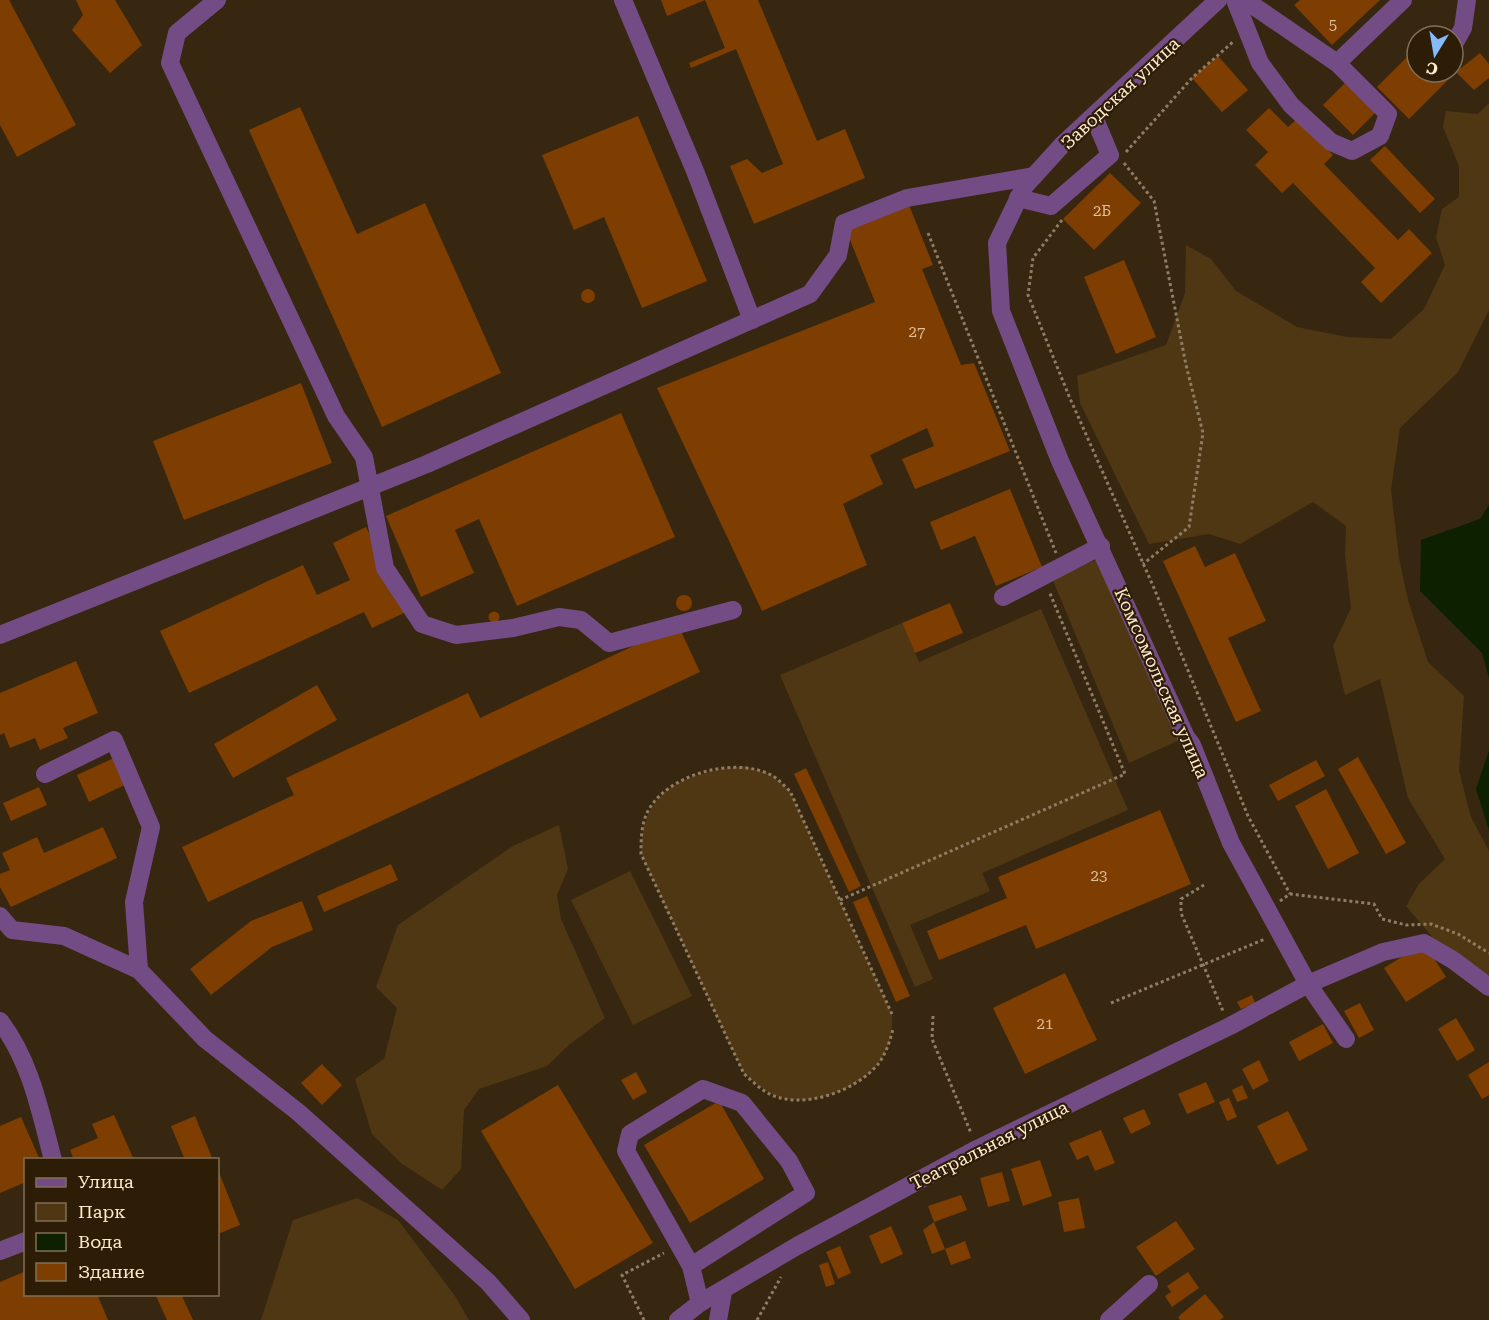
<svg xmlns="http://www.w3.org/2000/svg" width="1489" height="1320" font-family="'Roboto Serif',serif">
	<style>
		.green { fill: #4f3713 }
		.water { fill: #0d2000 }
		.building { fill: #7e3d01 }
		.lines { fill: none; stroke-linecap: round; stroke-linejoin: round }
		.path { stroke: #8f7c63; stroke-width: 3; stroke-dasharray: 3 3; stroke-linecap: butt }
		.minor { stroke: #734c86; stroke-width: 18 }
		.labels { text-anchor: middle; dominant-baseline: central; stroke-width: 4.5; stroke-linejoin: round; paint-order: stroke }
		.number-label { font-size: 15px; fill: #dfbe9a }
		.street-label { font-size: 18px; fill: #ffe9cd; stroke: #2d1d06 }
	</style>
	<rect width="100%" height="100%" fill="#372710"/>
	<g class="green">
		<polygon points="1489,103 1489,310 1458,372 1400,428 1391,490 1399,558 1408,600 1428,662 1464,696 1459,771 1471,817 1489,851 1489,977 1434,939 1406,906 1419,884 1445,859 1408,798 1380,679 1345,695 1333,646 1351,608 1345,555 1346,526 1313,502 1240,544 1209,534 1149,544 1080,403 1077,376 1166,345 1185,293 1186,245 1211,259 1236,291 1297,327 1347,337 1391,339 1424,309 1445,265 1436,237 1442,209 1459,197 1459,166 1443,127 1446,111 1478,114"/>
		<polygon points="1105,556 1186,737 1129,763 1052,578"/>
		<polygon points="1041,609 1128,810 982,873 990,891 910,925 933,979 915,987 780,675 902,623 919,662"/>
		<path d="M 743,766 L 771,774 L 790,791 L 892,1014 C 893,1031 890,1048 879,1062 C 861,1088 814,1106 783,1098 C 767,1094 757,1084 744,1074 L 641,854 C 642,787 684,774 743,766 Z"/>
		<polygon points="559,825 568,869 557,895 561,919 605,1018 570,1044 547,1066 479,1089 464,1110 461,1169 442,1190 401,1163 372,1134 355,1079 384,1059 397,1008 376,987 398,925 513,846"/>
		<polygon points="630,871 692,996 633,1025 571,900"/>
		<polygon points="357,1198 398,1220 455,1296 469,1320 261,1320 293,1220"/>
	</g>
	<g class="water">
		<polygon points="1489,505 1489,678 1482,653 1420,591 1421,540 1480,519"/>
		<polygon points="1489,750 1489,830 1476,789"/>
	</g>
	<g class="building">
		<polygon points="0,0 9,0 76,125 17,157 0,125"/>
		<polygon points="76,0 115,0 142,45 110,73 72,30 83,15"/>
		<polygon points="661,0 705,0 667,16"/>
		<polygon points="705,0 758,0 817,141 845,129 865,178 754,224 730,166 747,159 762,173 783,164 736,49 691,68 689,63 725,48"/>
		<polygon points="1300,0 1380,0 1332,45 1294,5"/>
		<polygon points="1417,47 1417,72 1453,72 1453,69 1456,72 1480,53 1489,64 1489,78 1474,90 1456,72 1409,119 1377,87"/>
		<polygon points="1218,56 1248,90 1222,112 1192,78"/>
		<polygon points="1350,78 1380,108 1353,135 1323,105"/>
		<polygon points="300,107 357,234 425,203 501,373 382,427 249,130"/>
		<polygon points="1269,108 1288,127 1298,118 1333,155 1324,164 1398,240 1409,229 1432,253 1381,303 1361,282 1375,268 1293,183 1282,193 1255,165 1268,152 1246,130"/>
		<polygon points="638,116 707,281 642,308 604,217 574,230 542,155"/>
		<polygon points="1385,146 1435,199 1420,213 1370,160"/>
		<polygon points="1110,173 1141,203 1094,250 1063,219"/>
		<polygon points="909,205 933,265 922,269 961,365 974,363 1010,451 915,489 902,459 934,446 927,428 870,455 883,484 843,504 867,565 762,611 657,388 875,302 846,230"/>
		<polygon points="1124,260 1156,337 1116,354 1084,277"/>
		<circle cx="588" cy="296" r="7"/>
		<polygon points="301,383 332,463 184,520 153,441"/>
		<polygon points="621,413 675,537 517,606 479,519 455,530 474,573 421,597 386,516"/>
		<polygon points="1010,489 1042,567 996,586 975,536 941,550 930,522"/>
		<polygon points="366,527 406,612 372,628 364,612 189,693 160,631 303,565 317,595 350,580 333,543"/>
		<polygon points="1195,546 1205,567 1235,553 1266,621 1228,638 1261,711 1236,722 1163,561"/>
		<circle cx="684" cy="603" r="8"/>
		<polygon points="950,603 963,633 915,653 902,623"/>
		<circle cx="494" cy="617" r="5.5"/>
		<polygon points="678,625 700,672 208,902 182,847 294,795 286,778 468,693 480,718"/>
		<polygon points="76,661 98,713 63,728 68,738 40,750 35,738 10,748 4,733 0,735 0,693"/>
		<polygon points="317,685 337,720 233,778 214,744"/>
		<polygon points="116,757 129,783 89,802 77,775"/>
		<polygon points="1358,757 1406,843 1386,854 1338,769"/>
		<polygon points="1316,760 1325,776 1278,801 1269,785"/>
		<polygon points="806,768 861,886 849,892 794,774"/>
		<polygon points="39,787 47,805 11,821 3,803"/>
		<polygon points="1326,789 1359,853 1328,869 1295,806"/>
		<polygon points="1160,810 1191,884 1036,949 1026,925 939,960 927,931 1007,898 998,877"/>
		<polygon points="103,827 117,858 11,907 0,887 0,874 10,870 2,853 37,837 44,853"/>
		<polygon points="391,864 398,880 324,912 317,896"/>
		<polygon points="867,896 910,996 896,1002 853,902"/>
		<polygon points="302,901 313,930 272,947 211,995 190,969 251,921"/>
		<polygon points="1424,943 1446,977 1406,1002 1384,968"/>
		<polygon points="1065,973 1097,1040 1025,1074 993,1008"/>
		<polygon points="1252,995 1255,1003 1241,1009 1237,1002"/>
		<polygon points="1360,1003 1374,1030 1359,1038 1344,1011"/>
		<polygon points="1456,1018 1475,1050 1457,1061 1438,1029"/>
		<polygon points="1323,1024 1333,1043 1299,1061 1289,1042"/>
		<polygon points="1259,1060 1269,1081 1253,1090 1242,1069"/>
		<polygon points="1489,1062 1489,1095 1482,1099 1468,1075"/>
		<polygon points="322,1064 342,1085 322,1105 301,1083"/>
		<polygon points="636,1072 647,1092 633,1100 621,1080"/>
		<polygon points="1206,1082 1215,1102 1187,1114 1178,1094"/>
		<polygon points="558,1085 653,1243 575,1289 481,1131"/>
		<polygon points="1242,1085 1248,1098 1237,1102 1232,1090"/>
		<polygon points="1229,1098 1237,1117 1227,1121 1219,1102"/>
		<polygon points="719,1101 764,1179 690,1223 644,1145"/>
		<polygon points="1144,1109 1151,1124 1131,1134 1123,1118"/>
		<polygon points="1288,1111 1308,1150 1277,1165 1257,1126"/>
		<polygon points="114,1115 134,1160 74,1160 70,1150 98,1138 92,1124"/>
		<polygon points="195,1116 213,1160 185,1160 171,1126"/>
		<polygon points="21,1117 40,1160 26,1160 26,1182 0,1193 0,1126"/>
		<polygon points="1101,1130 1115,1163 1095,1171 1088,1155 1077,1160 1069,1143"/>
		<polygon points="1040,1160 1052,1196 1023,1206 1011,1169"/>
		<polygon points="218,1170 240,1225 218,1234"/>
		<polygon points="1002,1172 1010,1201 988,1207 980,1178"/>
		<polygon points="961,1195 967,1210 934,1222 928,1206"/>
		<polygon points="1079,1198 1085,1228 1064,1232 1058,1202"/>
		<polygon points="1176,1221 1195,1249 1156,1276 1136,1247"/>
		<polygon points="934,1222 945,1249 932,1254 923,1230"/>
		<polygon points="891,1226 903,1254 881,1264 869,1236"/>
		<polygon points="965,1241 971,1258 951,1265 945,1249"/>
		<polygon points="840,1246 851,1273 838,1279 826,1252"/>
		<polygon points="828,1262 835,1284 826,1287 819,1265"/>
		<polygon points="26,1271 26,1294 97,1294 108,1320 0,1320 0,1282"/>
		<polygon points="1188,1272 1199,1288 1172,1307 1165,1296 1171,1292 1167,1286"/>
		<polygon points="155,1294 181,1294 193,1320 167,1320"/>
		<polygon points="1205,1294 1224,1317 1220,1320 1180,1320 1178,1317"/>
	</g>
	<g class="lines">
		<g class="path">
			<polyline points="1126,152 1192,78 1234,41"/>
			<polyline points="1124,163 1154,201 1186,365 1203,433 1189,527 1143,564"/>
			<polyline points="1062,220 1033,258 1028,295 1069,396 1154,588 1248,816 1290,894"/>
			<polyline points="928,233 1056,553"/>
			<polyline points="1204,885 1181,899 1181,913 1223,1011"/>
			<polyline points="840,900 1125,774 1049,591"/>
			<polyline points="1280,901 1290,894 1374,904 1382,919 1406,925 1431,924 1458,934 1489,953"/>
			<polyline points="1111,1003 1265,939"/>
			<path d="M 892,1014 L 790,791 C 784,786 777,777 769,774 C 733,757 670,774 649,809 C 641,823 641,839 641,854 L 744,1074 C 751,1080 758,1087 766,1092 C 799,1112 856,1092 879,1063 C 886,1053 890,1041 893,1029"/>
			<polyline points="933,1016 932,1039 971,1133"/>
			<polyline points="644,1320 622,1275 664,1253"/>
			<polyline points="757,1320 781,1277"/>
		</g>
		<g class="minor">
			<polyline points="217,0 177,33 170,63 336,416 364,457 385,568 422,624 456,635 513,628 559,617 581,620 609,643 733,610"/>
			<polyline points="623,0 695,171 752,320"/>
			<polyline points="1218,0 1063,144 1024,187 997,243 1001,311 1060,461 1186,737 1192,745 1231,843 1308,984 1346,1039"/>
			<polyline points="1235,0 1260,63 1291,105 1331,142 1352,151 1380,136 1388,114 1337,63 1245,0"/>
			<polyline points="1453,46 1463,28 1467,0"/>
			<polyline points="1337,63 1403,0"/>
			<polyline points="1018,198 1051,206 1110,155 1094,117"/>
			<polyline points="1003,597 1101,546"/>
			<polyline points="0,635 427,464 810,294 838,255 844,223 907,198 1034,176"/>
			<polyline points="45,774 114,740 151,827 134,902 139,970 205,1039 298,1112 488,1282 521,1320"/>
			<polyline points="0,916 12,930 64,936 139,970"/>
			<path d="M 0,1021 C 31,1062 40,1111 53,1160"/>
			<polyline points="0,1251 26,1241"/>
			<polyline points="691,1266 806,1193 789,1161 742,1103 703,1089 630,1134 626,1151 691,1266 700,1303"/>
			<polyline points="678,1320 700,1303 797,1246 977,1149 1230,1026 1308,984 1383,952 1424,943 1453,960 1489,987"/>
			<polyline points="718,1320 723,1292"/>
			<polyline points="1109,1320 1149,1284"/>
		</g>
	</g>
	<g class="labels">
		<g class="number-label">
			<text x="1333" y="25">5</text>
			<text x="1102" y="211">2Б</text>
			<text x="917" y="332">27</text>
			<text x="1099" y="876">23</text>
			<text x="1045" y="1024">21</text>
		</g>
		<g class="street-label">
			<text transform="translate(1120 93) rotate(-43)">Заводская улица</text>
			<text transform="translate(1162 683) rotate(66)">Комсомольская улица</text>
			<text transform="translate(989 1145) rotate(-27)">Театральная улица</text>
		</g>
	</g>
	<rect x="24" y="1158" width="195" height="138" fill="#2d1d06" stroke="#816f56" stroke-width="1.5"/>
	<rect x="36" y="1178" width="30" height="9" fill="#734c86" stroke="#816f56" stroke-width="1.5"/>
	<text x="78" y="1188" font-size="18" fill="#ffe9cd">Улица</text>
	<rect x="36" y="1203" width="30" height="18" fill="#4f3713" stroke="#816f56" stroke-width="1.5"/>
	<text x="78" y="1218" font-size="18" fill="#ffe9cd">Парк</text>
	<rect x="36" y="1233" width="30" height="18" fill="#0d2000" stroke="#816f56" stroke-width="1.5"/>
	<text x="78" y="1248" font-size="18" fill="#ffe9cd">Вода</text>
	<rect x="36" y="1263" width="30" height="18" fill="#7e3d01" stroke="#816f56" stroke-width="1.5"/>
	<text x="78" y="1278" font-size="18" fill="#ffe9cd">Здание</text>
	<g transform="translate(1435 54) rotate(191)"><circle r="28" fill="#2d1d06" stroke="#816f56" stroke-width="1.5"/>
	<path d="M0-4.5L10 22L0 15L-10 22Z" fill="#86bbfb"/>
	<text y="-9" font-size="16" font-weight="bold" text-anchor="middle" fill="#ffe9cd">С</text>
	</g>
</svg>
